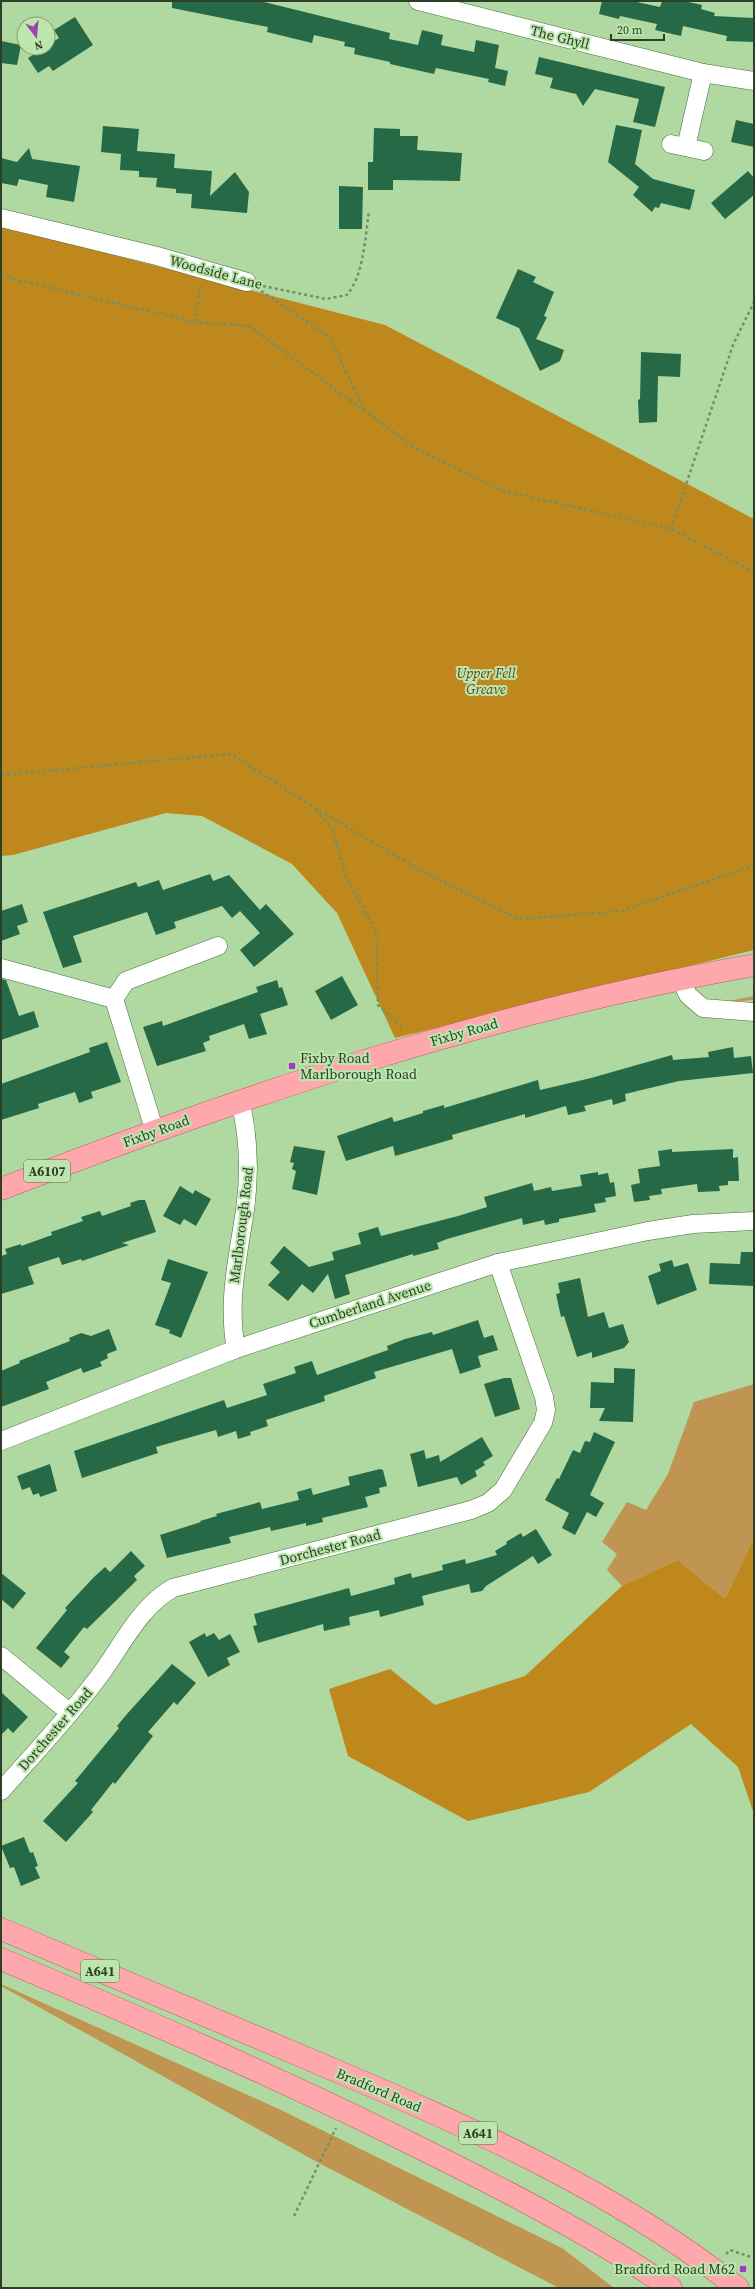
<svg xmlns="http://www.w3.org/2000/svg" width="755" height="2289" font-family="'Source Serif 4',serif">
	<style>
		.green { fill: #bf9551 }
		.forest { fill: #bf881c }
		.building { fill: #266947 }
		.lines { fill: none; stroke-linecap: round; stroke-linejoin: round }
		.minor-casing { stroke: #486d3b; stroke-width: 19 }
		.primary-casing { stroke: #b55c5b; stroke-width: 23 }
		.path { stroke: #729068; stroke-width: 2.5; stroke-dasharray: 3 3; stroke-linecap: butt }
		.minor { stroke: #fff; stroke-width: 18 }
		.primary { stroke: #fea7ad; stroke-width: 22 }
		.poi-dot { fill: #9944b2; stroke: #bce6ad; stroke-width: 1.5 }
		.labels { text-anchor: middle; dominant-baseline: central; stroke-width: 4; stroke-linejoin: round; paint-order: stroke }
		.shield { fill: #bce6ad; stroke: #597150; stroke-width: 1 }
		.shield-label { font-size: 13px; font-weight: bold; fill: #2e3f28 }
		.street-label { font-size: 14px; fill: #2e3f28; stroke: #bce6ad }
		.park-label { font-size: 14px; font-style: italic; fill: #5e461f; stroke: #bce6ad }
		.poi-label { font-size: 14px; fill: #2e3f28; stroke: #bce6ad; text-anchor: start }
	</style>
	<rect width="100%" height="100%" fill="#afd9a1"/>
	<g class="green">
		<polygon points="754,996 754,1000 724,1002"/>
		<polygon points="754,1384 754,1538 725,1599 678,1560 622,1586 607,1570 617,1554 602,1542 627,1502 646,1510 668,1474 694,1402"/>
		<polygon points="1,1984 281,2110 562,2248 614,2288 559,2288 317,2162 1,1986"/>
	</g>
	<g class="forest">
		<polygon points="1,226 385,325 754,519 754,950 395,1038 337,913 292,864 202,816 166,813 13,855 1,856"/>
		<polygon points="754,1538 754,1814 738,1767 691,1724 589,1792 468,1821 348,1756 329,1689 390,1669 435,1705 525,1676 622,1586 678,1560 725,1599"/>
	</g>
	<g class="building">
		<polygon points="172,1 260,1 390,33 389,39 418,45 422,30 443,35 441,45 474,52 476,40 499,45 495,68 508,71 505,86 488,82 489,79 436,68 434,74 390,64 390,62 354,54 355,48 344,46 345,42 314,35 312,43 267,32 268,27 172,8"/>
		<polygon points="602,1 632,1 660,7 662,1 684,1 702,5 701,9 715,13 714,16 754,18 754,42 726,41 727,36 683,26 681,36 655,30 657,24 620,16 619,19 599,14"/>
		<polygon points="75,17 93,45 53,71 49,66 38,73 28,58 44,48 48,48 48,45 59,38 54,30"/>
		<polygon points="1,41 21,45 17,65 1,63"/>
		<polygon points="539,57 665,87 655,127 633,122 639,99 595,89 583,106 576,94 550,88 553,78 535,74"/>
		<polygon points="736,120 754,124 754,147 731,142"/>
		<polygon points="616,125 642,130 635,164 653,179 695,190 690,210 661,203 659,208 655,207 652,212 633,195 639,187 608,162"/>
		<polygon points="103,126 139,129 137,151 175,154 174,168 212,171 210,196 235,172 249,192 247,213 191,208 192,194 176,193 176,189 156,187 157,178 139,177 139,171 120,170 121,154 101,152"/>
		<polygon points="374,128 400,129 400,136 418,136 417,150 462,153 460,181 393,180 393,190 368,190 368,162 373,162"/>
		<polygon points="29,148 32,159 80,166 74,202 46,197 48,185 19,179 17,186 1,183 1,158 17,162"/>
		<polygon points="748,171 754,178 754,195 725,219 711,203"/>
		<polygon points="339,186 363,187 362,229 339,229"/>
		<polygon points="518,269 536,277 533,282 554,292 544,316 547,317 536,339 564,350 560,361 540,371 519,328 496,318"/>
		<polygon points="641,352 681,354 680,377 658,376 657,422 639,423 638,400 640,399"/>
		<polygon points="210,874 213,881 229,875 260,910 266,904 294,934 254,967 240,950 260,933 240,911 232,918 222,906 174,922 176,928 156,935 147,912 73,936 82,962 63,968 43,912 136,882 138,887 159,880 163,890"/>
		<polygon points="22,904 28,922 17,926 20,934 1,941 1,911"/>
		<polygon points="342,976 358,1005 331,1020 315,991"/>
		<polygon points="1,979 6,980 19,1016 34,1011 39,1027 1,1040"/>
		<polygon points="277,980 279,988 282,987 288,1005 260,1014 267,1034 249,1039 244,1024 209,1036 210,1040 203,1043 206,1051 157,1066 143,1027 162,1021 163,1026 258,992 256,987"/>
		<polygon points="107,1042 121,1082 91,1092 93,1098 79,1103 75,1092 38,1104 39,1108 1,1120 1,1084 90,1052 89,1048"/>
		<polygon points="733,1047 734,1058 751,1056 753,1073 679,1081 625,1094 626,1101 613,1105 612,1099 584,1106 586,1111 568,1115 566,1106 525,1118 525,1114 452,1135 453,1139 395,1156 393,1146 346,1161 337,1136 392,1117 394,1122 423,1113 423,1111 444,1105 444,1108 538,1080 540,1090 591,1078 672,1055 673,1060 709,1057 708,1052"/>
		<polygon points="294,1146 325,1151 317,1195 292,1189 296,1171 292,1169 294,1163 290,1162"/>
		<polygon points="672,1149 672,1152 733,1149 733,1158 738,1157 739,1181 728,1181 728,1185 719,1186 720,1191 698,1192 697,1184 661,1189 662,1194 649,1196 650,1200 634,1202 631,1185 640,1183 638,1169 660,1166 658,1151"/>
		<polygon points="598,1172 598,1175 608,1173 610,1183 614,1182 616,1196 605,1198 606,1202 594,1204 596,1212 559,1219 559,1222 545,1225 544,1220 523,1225 522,1218 447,1239 437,1243 439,1249 413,1256 413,1254 345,1275 350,1294 335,1299 328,1274 313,1293 302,1284 288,1301 268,1285 280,1272 270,1263 284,1246 309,1267 334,1260 332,1252 361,1244 358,1233 378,1227 381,1236 458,1216 487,1207 484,1197 532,1183 534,1191 551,1187 552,1191 582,1186 580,1175"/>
		<polygon points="180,1186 193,1194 195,1190 211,1199 196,1226 184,1219 180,1225 163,1216"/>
		<polygon points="139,1200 145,1200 156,1232 122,1243 129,1245 82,1261 81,1259 62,1265 59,1257 28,1267 34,1284 1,1294 1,1256 7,1254 5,1249 21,1244 21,1246 52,1235 51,1232 83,1221 81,1217 100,1211 102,1216 131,1206 130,1203"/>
		<polygon points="741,1252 754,1252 754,1286 709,1284 710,1263 740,1264"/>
		<polygon points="168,1259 208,1272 181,1338 169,1333 170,1330 155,1325 171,1283 161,1280"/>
		<polygon points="672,1260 674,1267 688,1263 697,1290 657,1305 648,1276 661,1271 659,1264"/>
		<polygon points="580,1278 588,1317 604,1312 609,1328 623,1324 629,1342 624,1348 592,1358 592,1352 577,1357 564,1316 561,1317 556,1294 560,1293 558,1283"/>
		<polygon points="478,1320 484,1338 493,1335 498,1350 478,1356 481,1367 460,1374 452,1349 374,1372 376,1378 324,1396 325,1401 266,1420 268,1426 250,1432 251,1435 238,1439 236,1431 218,1437 216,1430 156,1447 158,1453 82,1478 74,1451 224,1400 227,1408 267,1395 263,1384 296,1373 294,1367 312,1361 317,1375 388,1350 387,1346 405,1339 432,1332 433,1335"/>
		<polygon points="109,1329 117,1350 107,1354 108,1358 100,1362 102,1366 83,1373 81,1368 46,1382 49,1389 1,1407 1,1371 20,1363 19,1361 70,1341 69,1338 81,1333 91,1336"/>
		<polygon points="614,1368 635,1369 633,1422 599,1421 605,1408 590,1408 591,1382 614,1383"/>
		<polygon points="504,1378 511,1378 520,1409 495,1417 484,1384"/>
		<polygon points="594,1432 615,1442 590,1495 604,1503 596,1517 587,1512 575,1535 562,1528 569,1513 545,1500 557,1478 559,1479 573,1450 580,1453 585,1441 590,1442"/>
		<polygon points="482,1437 493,1456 483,1462 485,1465 475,1471 477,1476 461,1485 457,1477 418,1487 410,1454 424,1450 426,1459 439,1455 440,1462"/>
		<polygon points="50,1464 57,1491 40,1497 39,1493 33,1495 30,1487 22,1490 17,1476"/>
		<polygon points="380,1469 383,1470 387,1486 379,1488 380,1493 365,1497 368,1507 322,1518 323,1522 306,1526 306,1523 271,1531 270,1527 229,1537 231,1543 167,1558 160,1535 201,1522 200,1521 217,1516 216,1514 246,1506 260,1502 262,1509 299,1500 297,1492 311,1488 313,1495 350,1485 348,1477"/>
		<polygon points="536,1529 552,1555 538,1564 533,1556 486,1586 482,1591 471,1593 469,1584 422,1596 424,1605 380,1617 379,1610 349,1617 350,1625 324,1631 323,1624 258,1643 253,1626 257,1625 254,1614 349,1588 351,1596 395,1584 394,1578 411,1573 412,1578 443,1570 442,1565 465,1559 466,1564 497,1555 495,1551 507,1544 506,1542 521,1533 523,1537"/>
		<polygon points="131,1551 145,1566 134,1576 137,1580 87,1629 84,1627 64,1652 70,1657 61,1668 36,1648 67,1610 65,1608 94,1577 105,1567 110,1572"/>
		<polygon points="1,1573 26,1593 13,1609 1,1599"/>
		<polygon points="205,1633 206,1637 214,1633 219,1640 230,1634 240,1652 227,1658 230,1665 208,1677 189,1642"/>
		<polygon points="172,1664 196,1683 177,1705 174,1702 148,1732 153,1736 115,1784 113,1782 91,1810 93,1812 66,1842 43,1821 78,1783 75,1781 119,1728 117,1726 127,1714"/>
		<polygon points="1,1692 28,1717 13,1733 8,1728 1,1735"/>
		<polygon points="24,1837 30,1853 33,1852 38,1866 35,1867 40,1878 21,1886 14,1867 10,1868 1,1846"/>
	</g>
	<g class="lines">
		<defs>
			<g id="minor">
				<polyline points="418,1 703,73 754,81"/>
				<polyline points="671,144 704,151"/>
				<polyline points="686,147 703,73"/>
				<polyline points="1,218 157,256 247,282"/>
				<polyline points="1,968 114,999"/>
				<polyline points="680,978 688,995 703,1008 754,1012"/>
				<polyline points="155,1132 114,999 126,981 218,946"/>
				<path d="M 236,1349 C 227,1302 238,1257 245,1210 C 250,1173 249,1137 240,1101"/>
				<polyline points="1,1441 236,1349 498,1263 648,1231 693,1224 754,1221"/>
				<polyline points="1,1656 70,1713"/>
				<path d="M 1,1791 C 33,1755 65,1721 94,1683 C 119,1652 138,1607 173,1588 L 471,1510 L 488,1503 L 503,1490 L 543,1423 L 546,1410 L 544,1397 L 498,1263"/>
			</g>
			<g id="primary">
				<path d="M 1,1189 C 245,1094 496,1011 754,965"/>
				<path d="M 1,1929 C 105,1973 209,2017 313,2061 C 462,2124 610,2187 738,2288"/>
				<path d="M 1,1959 C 143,2019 284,2080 422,2149 C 507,2191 592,2235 671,2288"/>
			</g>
		</defs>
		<use href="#minor" class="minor-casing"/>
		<use href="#primary" class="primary-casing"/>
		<g class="path">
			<polyline points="1,276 194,322 249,326 365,411"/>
			<path d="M 263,286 L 326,299 L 347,295 C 364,274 365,238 369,211"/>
			<polyline points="261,291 330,337 365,411 415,448 504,491 671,529 754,572"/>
			<polyline points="194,322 201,286"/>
			<polyline points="671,529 733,345 754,302"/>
			<polyline points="1,775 231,754 315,808 434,878 519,919 622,911 754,865"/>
			<polyline points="316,810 332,829 346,876 376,931 378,1005 403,1029"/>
			<polyline points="294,2216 336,2128"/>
			<polyline points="726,2254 730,2250 754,2258"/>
		</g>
		<use href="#minor" class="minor"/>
		<use href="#primary" class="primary"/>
	</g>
	<g class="poi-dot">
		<rect x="288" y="1062" width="8" height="8" rx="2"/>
		<rect x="739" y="2265" width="8" height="8" rx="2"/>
	</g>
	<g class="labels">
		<g class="shield">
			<rect x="24" y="1160" width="46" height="22" rx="3"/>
			<rect x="81" y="1960" width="38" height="22" rx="3"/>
			<rect x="459" y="2122" width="38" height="22" rx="3"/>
		</g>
		<g class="shield-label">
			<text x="47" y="1171">A6107</text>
			<text x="100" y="1971">A641</text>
			<text x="478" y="2133">A641</text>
		</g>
		<g class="street-label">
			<text transform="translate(560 37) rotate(14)">The Ghyll</text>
			<text transform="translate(216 272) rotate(15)">Woodside Lane</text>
			<text transform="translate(464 1032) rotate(-16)">Fixby Road</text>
			<text transform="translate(156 1131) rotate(-20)">Fixby Road</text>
			<text transform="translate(241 1225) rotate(-83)">Marlborough Road</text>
			<text transform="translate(370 1304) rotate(-18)">Cumberland Avenue</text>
			<text transform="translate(330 1547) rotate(-15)">Dorchester Road</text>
			<text transform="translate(55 1729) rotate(-49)">Dorchester Road</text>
			<text transform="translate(379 2090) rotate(23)">Bradford Road</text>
		</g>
		<g class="park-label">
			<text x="486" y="673">Upper Fell<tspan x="486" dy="16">Greave</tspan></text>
		</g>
		<g class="poi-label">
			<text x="300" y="1058">Fixby Road<tspan x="300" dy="16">Marlborough Road</tspan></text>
			<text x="735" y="2269" text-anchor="end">Bradford Road M62</text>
		</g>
	</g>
	<rect width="755" height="2289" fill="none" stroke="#2e3f28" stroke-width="4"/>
	<g transform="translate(36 36) rotate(164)"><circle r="19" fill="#bce6ad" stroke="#83a378"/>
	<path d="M0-3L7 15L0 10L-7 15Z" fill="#9944b2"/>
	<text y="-6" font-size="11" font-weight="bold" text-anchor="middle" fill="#2e3f28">N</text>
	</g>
	<path d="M611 34v6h53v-6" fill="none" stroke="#2e3f28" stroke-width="2"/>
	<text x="617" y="34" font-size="12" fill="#2e3f28" stroke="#bce6ad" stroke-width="3" paint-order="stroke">20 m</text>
</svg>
